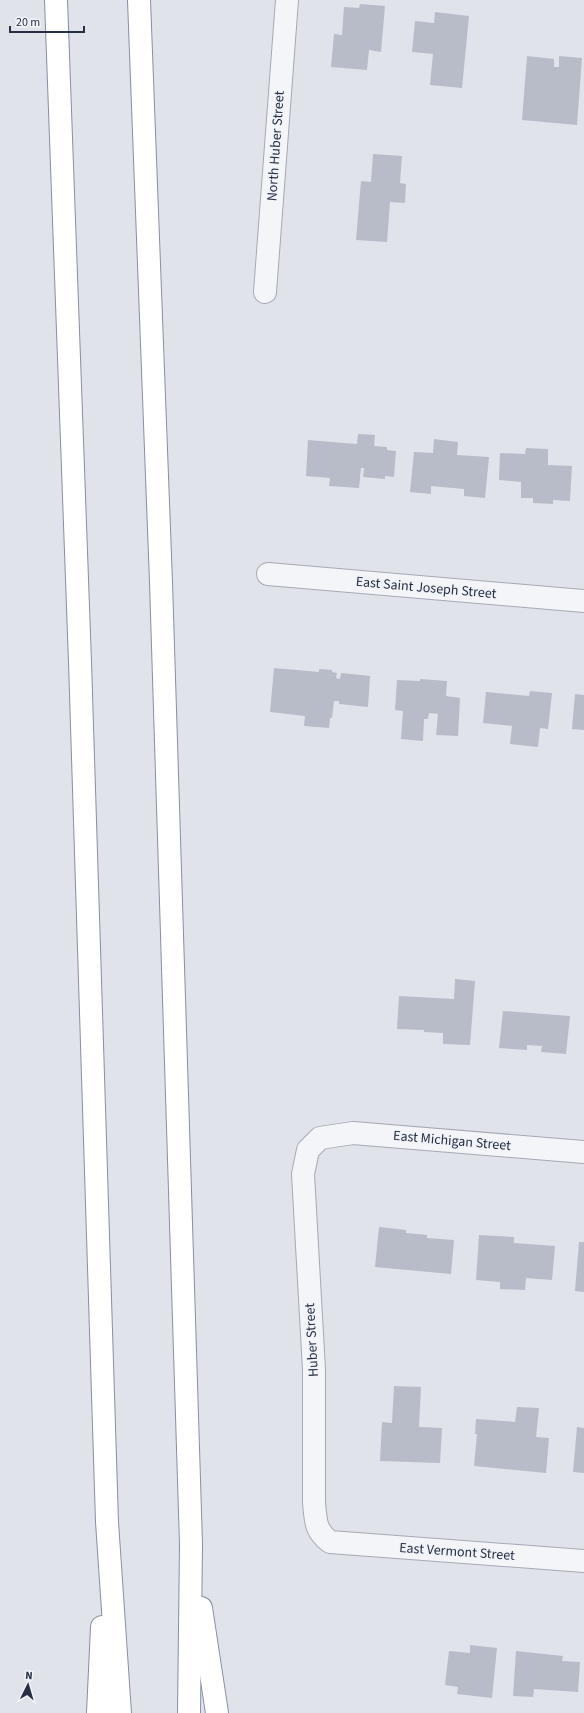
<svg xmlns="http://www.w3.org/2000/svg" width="584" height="1713" font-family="'Source Sans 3',sans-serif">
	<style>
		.building { fill: #b7bcc8 }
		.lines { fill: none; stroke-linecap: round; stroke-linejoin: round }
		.street-casing { stroke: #a6a9b5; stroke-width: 24 }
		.highway-casing { stroke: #878fa2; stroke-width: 24 }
		.street { stroke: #f4f5f8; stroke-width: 22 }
		.highway { stroke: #fff; stroke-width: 22 }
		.labels { text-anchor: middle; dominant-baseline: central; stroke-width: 3; stroke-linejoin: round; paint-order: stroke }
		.street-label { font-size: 14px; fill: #282f43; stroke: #f0f3f8 }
	</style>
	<rect width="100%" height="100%" fill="#e1e3ea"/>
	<g class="building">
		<polygon points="360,4 385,6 381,52 369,50 367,70 331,67 334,34 342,35 344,7 359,8"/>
		<polygon points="435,12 469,16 462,88 430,85 433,54 412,52 415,21 434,23"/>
		<polygon points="527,56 554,59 554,67 559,67 559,56 582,58 577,125 522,120"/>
		<polygon points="373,154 402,156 400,183 406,184 405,203 390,202 387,242 356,240 361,181 371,182"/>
		<polygon points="358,434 375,435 374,446 387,447 387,450 396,451 394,477 385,476 385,479 363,477 364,468 361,468 359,488 329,486 330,478 306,476 308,440 357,444"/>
		<polygon points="434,439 458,442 457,455 489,457 485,498 464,496 464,489 431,486 431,494 410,492 414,452 433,453"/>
		<polygon points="526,448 548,449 548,465 572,466 570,501 553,500 553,504 533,503 533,498 521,498 521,482 499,480 500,453 525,454"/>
		<polygon points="274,668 319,672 319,669 332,670 332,672 337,673 336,678 340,679 341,673 370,676 368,707 339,704 339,701 334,701 332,718 330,718 329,728 304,726 305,716 270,712"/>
		<polygon points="420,679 447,681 446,696 460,698 458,736 436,735 438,714 429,713 428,719 424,719 423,741 401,739 403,711 395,710 397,680 420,681"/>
		<polygon points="530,691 552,693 548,729 540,728 538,747 510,744 512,726 483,723 486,692 529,696"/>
		<polygon points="575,694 584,695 584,730 572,729"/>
		<polygon points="455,979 475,981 470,1045 443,1044 443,1033 424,1032 424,1030 397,1029 399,996 454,999"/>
		<polygon points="503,1011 570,1016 566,1054 541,1052 542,1046 527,1045 527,1050 499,1048"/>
		<polygon points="379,1227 406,1230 406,1233 427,1235 427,1238 454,1240 451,1274 375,1267"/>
		<polygon points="479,1235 514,1237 514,1243 555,1246 552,1280 526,1278 525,1290 500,1289 500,1282 476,1280"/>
		<polygon points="579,1242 584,1242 584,1292 575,1291"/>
		<polygon points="394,1386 421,1387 419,1427 442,1428 440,1463 380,1461 382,1422 392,1423"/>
		<polygon points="517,1407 539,1408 536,1437 549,1438 546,1473 474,1466 477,1434 475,1434 476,1419 515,1422"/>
		<polygon points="577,1427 584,1428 584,1473 573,1472"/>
		<polygon points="470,1645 497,1648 492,1698 457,1694 458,1687 445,1685 449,1651 470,1653"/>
		<polygon points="516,1651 563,1656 562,1661 580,1662 578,1692 534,1689 533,1697 513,1696"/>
	</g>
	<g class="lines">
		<defs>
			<g id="street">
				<polyline points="265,292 287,0"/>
				<polyline points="268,574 584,601"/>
				<path d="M 584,1152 L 353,1133 L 320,1138 L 308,1150 L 303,1174 L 314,1370 L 314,1503 C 316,1522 315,1530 330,1542 L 584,1561"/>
			</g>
			<g id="highway">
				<polyline points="56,0 80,662 107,1522 120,1713"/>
				<polyline points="139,0 161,582 191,1544 189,1713"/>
				<polyline points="201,1608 217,1713"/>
				<polyline points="98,1713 102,1627"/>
			</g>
		</defs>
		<use href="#street" class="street-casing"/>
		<use href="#highway" class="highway-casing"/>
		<use href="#street" class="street"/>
		<use href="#highway" class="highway"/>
	</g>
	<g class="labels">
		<g class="street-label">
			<text transform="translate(276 146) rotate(-86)">North Huber Street</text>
			<text transform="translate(426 588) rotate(5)">East Saint Joseph Street</text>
			<text transform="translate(452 1141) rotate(5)">East Michigan Street</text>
			<text transform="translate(312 1340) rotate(-93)">Huber Street</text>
			<text transform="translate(457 1552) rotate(4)">East Vermont Street</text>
		</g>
	</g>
	<g transform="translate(28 1685) rotate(5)" stroke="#f0f3f8" stroke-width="3" paint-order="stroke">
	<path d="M0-3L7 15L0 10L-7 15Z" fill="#282f43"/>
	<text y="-6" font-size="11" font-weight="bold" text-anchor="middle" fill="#282f43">N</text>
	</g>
	<path d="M10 26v6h74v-6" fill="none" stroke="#282f43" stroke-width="2"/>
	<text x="16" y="26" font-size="12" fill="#282f43" stroke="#f0f3f8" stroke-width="3" paint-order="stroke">20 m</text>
</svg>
